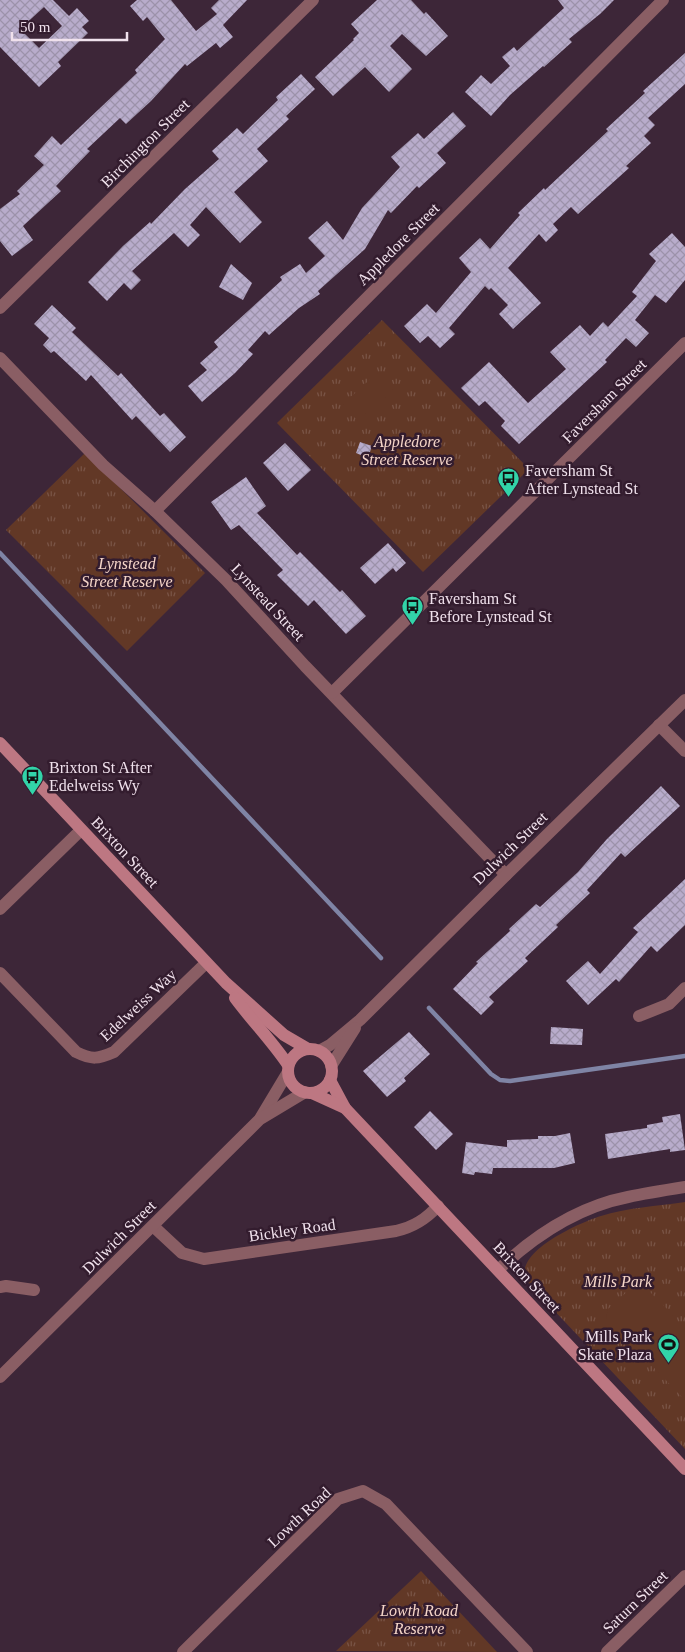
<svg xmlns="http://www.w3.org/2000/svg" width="685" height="1652" font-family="Georgia,serif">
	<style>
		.grass { fill: url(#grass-tufts) }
		.pitch { fill: #623826 }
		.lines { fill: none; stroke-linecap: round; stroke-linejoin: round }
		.stream { stroke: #7f84a5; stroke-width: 4.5 }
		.building { fill: url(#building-cross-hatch); fill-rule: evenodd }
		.minor { stroke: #8a5e64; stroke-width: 12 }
		.tertiary { stroke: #8a5e64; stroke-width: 12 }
		.secondary { stroke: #bd7782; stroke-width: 12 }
		.labels { text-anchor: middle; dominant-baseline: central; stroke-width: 5; stroke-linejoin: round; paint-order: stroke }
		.street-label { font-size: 16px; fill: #f0e1ec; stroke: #331c2e }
		.park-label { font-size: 16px; font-style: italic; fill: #f5d5c8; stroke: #331c2e }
		.poi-label { font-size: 16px; fill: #f0e1ec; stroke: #331c2e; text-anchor: start }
	</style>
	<defs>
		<pattern id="grass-tufts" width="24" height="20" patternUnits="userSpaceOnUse" patternTransform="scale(1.25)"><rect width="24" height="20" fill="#623826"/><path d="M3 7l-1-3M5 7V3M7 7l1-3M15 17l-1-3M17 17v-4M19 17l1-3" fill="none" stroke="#795446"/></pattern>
		<pattern id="building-cross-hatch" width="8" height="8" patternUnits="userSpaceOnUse" patternTransform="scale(1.25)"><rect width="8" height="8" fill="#b8accb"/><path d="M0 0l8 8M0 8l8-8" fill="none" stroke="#9c92aa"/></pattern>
	</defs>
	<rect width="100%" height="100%" fill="#3d2638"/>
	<g class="grass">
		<polygon points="382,320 529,469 423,572 277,423"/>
		<polygon points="85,453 205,573 127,651 6,530"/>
		<path d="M 685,1202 L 685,1449 L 530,1285 C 528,1282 525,1277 525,1274 C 521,1249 581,1222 601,1216 C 626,1208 658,1206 685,1202 Z"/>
		<polygon points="421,1571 497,1652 336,1651"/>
	</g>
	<g class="pitch">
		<polygon points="377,373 393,390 358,421 343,404"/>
		<polygon points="639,1281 670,1312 672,1311 674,1313 672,1315 685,1329 685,1400 606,1318 608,1309"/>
	</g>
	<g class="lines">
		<g class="stream">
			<polyline points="0,553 381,958"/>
			<polyline points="429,1008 491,1074 500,1080 510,1081 685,1056"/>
		</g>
	</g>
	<g class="building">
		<path d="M 0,0 L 53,0 L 69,16 L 77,8 L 89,21 L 82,27 L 88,33 L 58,62 L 61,66 L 39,87 L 0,47 ZM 44,7 L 62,26 L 39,48 L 20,29 Z"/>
		<polygon points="137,0 171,0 196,31 217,14 211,8 219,0 247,0 223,25 233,37 220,48 216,43 187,66 185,64 151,101 126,124 120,118 87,149 90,151 56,186 61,191 23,226 33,240 12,256 0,241 0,209 20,194 17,191 44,165 34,156 52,136 61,145 137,73 135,70 165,39 147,17 143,21 130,6"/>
		<polygon points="377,0 411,0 424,14 426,12 448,36 426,56 402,34 390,46 412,69 389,92 365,67 333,96 315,77 354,40 353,39 359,33 351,24"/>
		<polygon points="558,0 614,0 600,14 569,39 572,42 544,67 543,66 510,95 491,116 465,92 481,75 491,84 510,66 502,57 514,47 517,51 564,8"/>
		<polygon points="685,53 685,84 648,118 655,125 644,136 651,143 626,166 629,168 578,214 571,207 553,224 558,230 546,242 539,234 508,268 541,303 513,329 499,314 508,305 491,288 489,290 485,286 449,328 455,334 440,348 428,336 420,343 404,326 427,304 436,313 471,272 459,258 480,238 490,249 520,215 518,213 544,188 545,190 608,131 606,129 645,93 643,91"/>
		<polygon points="301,74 315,89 286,116 289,119 257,149 268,161 234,192 262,222 240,243 206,207 190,225 200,235 188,247 174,233 132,271 141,280 131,290 124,283 107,301 88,282 123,246 150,222 151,224 185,189 219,159 212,151 237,128 243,134 278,100 276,97"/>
		<polygon points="453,112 466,126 437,153 446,163 419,188 417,186 391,213 388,210 365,249 318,291 320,294 299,308 269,335 265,331 248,350 253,354 235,373 202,402 188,386 207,370 200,363 218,347 214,342 282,280 280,277 300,264 306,273 325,256 308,238 327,221 343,240 362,208 400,167 391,157 418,133 424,139"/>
		<polygon points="672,233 685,247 685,280 666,303 655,295 635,320 649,333 636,347 626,338 605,360 607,362 519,444 501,426 505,421 485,401 479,406 461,388 489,362 528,403 566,369 550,352 580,325 590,336 603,322 608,327 637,296 632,292 656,261 649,254"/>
		<polygon points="231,264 252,283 243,300 219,287"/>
		<polygon points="52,305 76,328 72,332 118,376 121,373 160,416 164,413 186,437 170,452 136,416 132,420 91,375 86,381 54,351 51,353 43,345 49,338 34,324"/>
		<polygon points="360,442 372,446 368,458 356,453"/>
		<polygon points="285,443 311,470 288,491 263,463"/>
		<polygon points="246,477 266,506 257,513 297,555 300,552 340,592 342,590 366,616 346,634 314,600 308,606 277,575 283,570 239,525 231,530 211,502"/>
		<polygon points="388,543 406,563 396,572 393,568 375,584 360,568"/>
		<polygon points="661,786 680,806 625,857 621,853 587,890 590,893 556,925 558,927 525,958 528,961 489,997 494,1002 481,1015 453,989 478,963 476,962 510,931 509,929 536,904 540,907 578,872 607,839"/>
		<polygon points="685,879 685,925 657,952 651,946 619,982 616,979 588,1005 566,981 588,961 600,974 638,932 633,928"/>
		<polygon points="551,1027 583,1029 582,1045 550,1044"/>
		<polygon points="409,1032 430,1054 404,1078 406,1081 387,1097 363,1071"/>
		<polygon points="430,1111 453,1134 436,1150 414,1127"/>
		<polygon points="680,1114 685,1150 670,1152 670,1149 608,1159 605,1134 647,1128 647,1125 663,1122 662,1117"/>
		<polygon points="570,1133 575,1163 554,1168 493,1168 492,1174 475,1172 474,1175 462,1173 466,1142 507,1147 507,1140 538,1139 538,1136 555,1136"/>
	</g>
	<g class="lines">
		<g class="minor">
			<polyline points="0,308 313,0"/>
			<polyline points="0,358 103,465 155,511 226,580 305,666 506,875"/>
			<polyline points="155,511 663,0"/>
			<polyline points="332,693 685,343"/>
			<polyline points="659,725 685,751"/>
			<polyline points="0,909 81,830"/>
			<path d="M 0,973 L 76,1052 C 92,1060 98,1059 114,1052 L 206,963"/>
			<polyline points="639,1016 669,1004 685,988"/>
			<path d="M 153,1226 L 182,1253 L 204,1259 L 396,1231 C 414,1227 426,1219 438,1206"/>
			<path d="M 498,1270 C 535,1235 577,1207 628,1197 C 647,1193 666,1190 685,1187"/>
			<polyline points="0,1287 6,1286 34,1290"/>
			<polyline points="183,1652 338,1499 363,1491 386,1504 527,1652"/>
			<polyline points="607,1652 685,1576"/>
		</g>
		<g class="tertiary">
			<polyline points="319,1051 330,1045 360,1020 506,875 685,700"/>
			<polyline points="331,1066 355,1028"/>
			<polyline points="261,1117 288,1072"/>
			<polyline points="0,1377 260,1119 305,1092"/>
		</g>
		<g class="secondary">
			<polyline points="0,743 226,983 284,1035 308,1049"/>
			<path d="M 235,998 C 252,1021 272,1041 288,1065"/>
			<circle cx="310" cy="1071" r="22"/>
			<polyline points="330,1080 345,1108 685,1469"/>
			<polyline points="312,1093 345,1108"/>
		</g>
	</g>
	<defs>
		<symbol id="bus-pin" viewBox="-11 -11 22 30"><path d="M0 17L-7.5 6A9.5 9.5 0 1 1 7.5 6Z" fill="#32d4a9" stroke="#331c2e"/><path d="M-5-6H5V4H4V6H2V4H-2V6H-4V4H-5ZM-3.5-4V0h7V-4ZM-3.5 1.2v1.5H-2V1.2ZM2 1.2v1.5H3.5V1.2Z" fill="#111"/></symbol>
		<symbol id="stadium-pin" viewBox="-11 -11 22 30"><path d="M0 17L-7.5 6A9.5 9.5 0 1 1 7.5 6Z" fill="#32d4a9" stroke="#331c2e"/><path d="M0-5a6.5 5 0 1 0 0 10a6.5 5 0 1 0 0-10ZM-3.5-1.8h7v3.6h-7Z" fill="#111"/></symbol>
	</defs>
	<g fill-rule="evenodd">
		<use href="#bus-pin" x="496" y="466" width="25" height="34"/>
		<use href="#bus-pin" x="400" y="594" width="25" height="34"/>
		<use href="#bus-pin" x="20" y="764" width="25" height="34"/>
		<use href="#stadium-pin" x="656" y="1332" width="25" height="34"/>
	</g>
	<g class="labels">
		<g class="street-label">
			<text transform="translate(145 143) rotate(-45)">Birchington Street</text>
			<text transform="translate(398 244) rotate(-45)">Appledore Street</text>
			<text transform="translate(604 401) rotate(-45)">Faversham Street</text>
			<text transform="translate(268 602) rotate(47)">Lynstead Street</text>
			<text transform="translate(510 848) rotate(-44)">Dulwich Street</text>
			<text transform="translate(125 852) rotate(47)">Brixton Street</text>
			<text transform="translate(138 1005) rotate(-43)">Edelweiss Way</text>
			<text transform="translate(292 1230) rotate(-8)">Bickley Road</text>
			<text transform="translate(119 1237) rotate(-45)">Dulwich Street</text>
			<text transform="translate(527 1277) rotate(47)">Brixton Street</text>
			<text transform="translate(299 1517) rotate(-43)">Lowth Road</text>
			<text transform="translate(635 1602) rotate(-44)">Saturn Street</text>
		</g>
		<g class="park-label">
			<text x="407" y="441">Appledore<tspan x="407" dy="18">Street Reserve</tspan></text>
			<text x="127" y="563">Lynstead<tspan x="127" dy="18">Street Reserve</tspan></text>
			<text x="618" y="1281">Mills Park</text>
			<text x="419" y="1610">Lowth Road<tspan x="419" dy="18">Reserve</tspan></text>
		</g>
		<g class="poi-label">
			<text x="525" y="470">Faversham St<tspan x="525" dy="18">After Lynstead St</tspan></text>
			<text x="429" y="598">Faversham St<tspan x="429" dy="18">Before Lynstead St</tspan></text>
			<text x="49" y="767">Brixton St After<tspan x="49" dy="18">Edelweiss Wy</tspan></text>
			<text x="652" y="1336" text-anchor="end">Mills Park<tspan x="652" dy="18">Skate Plaza</tspan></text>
		</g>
	</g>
	<path d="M12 32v8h115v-8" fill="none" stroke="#f0e1ec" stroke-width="2.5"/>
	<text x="20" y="32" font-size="15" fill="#f0e1ec" stroke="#331c2e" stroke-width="4" paint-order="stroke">50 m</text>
</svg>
